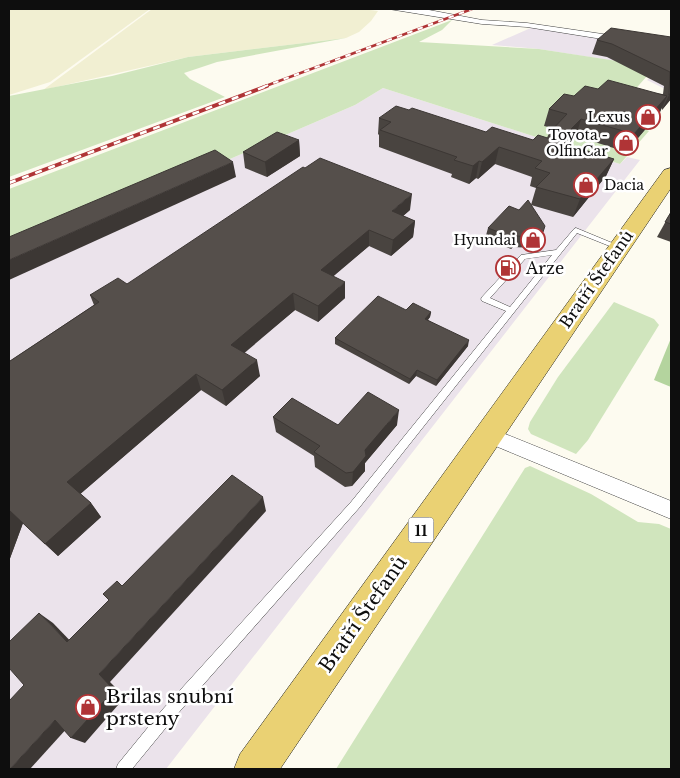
<svg xmlns="http://www.w3.org/2000/svg" width="680" height="778" font-family="'Libre Baskerville',serif">
	<style>
		.industrial { fill: #ebe3eb }
		.farmland { fill: #f1efd2 }
		.green { fill: #d0e5bd }
		.forest { fill: #b4d49e }
		.lines { fill: none; stroke-linecap: round; stroke-linejoin: round }
		.service-casing { stroke: #414141; stroke-width: 1 }
		.minor-casing { stroke: #414141; stroke-width: 1 }
		.primary-casing { stroke: #1f1f1f; stroke-width: 1 }
		.service { fill: #fff; fill-rule: evenodd }
		.minor { fill: #fff; fill-rule: evenodd }
		.primary { fill: #ead173; fill-rule: evenodd }
		.rail-far1-casing { stroke: #b03436; stroke-width: 2.5 }
		.rail-casing { stroke: #b03436; stroke-width: 4 }
		.rail-far1 { stroke: #fff; stroke-width: 2; stroke-dasharray: 5.5; stroke-linecap: butt }
		.rail { stroke: #fff; stroke-width: 2.5; stroke-dasharray: 7; stroke-linecap: butt }
		.wall { fill: #494440 }
		.shaded-wall { fill: #3c3734 }
		.building { fill: #554f4b; stroke: #3c3734 }
		.labels { text-anchor: middle; dominant-baseline: central; stroke-width: 5; stroke-linejoin: round; paint-order: stroke }
		.far-poi-label { font-size: 14px; fill: #0e0e0e; stroke: #fff; text-anchor: end }
		.shield { fill: #fff; stroke: #565656; stroke-width: 1 }
		.shield-label { font-size: 15px; font-weight: bold; fill: #0e0e0e }
		.poi-label { font-size: 16px; fill: #0e0e0e; stroke: #fff; text-anchor: start }
		.street-label { font-size: 16px; fill: #0e0e0e; stroke: #fff }
		.near-street-label { font-size: 19px; fill: #0e0e0e; stroke: #fff }
		.near-poi-label { font-size: 19px; fill: #0e0e0e; stroke: #fff; text-anchor: start }
	</style>
	<rect width="100%" height="100%" fill="#fdfbf0"/>
	<g class="industrial">
		<polygon points="533,27 659,45 671,92 647,80 659,68 539,49 492,45"/>
		<polygon points="383,88 620,164 627,157 640,160 166,769 9,769 9,254 355,105"/>
	</g>
	<g class="farmland">
		<polygon points="9,9 150,9 50,82 9,95"/>
		<polygon points="152,9 363,9 378,11 371,21 359,32 346,38 188,57 43,90"/>
	</g>
	<g class="green">
		<polygon points="452,20 442,30 419,42 539,49 630,63 647,76 624,102 644,129 649,131 620,164 383,88 355,105 9,254 9,189"/>
		<polygon points="346,38 217,62 184,73 190,79 225,97 9,177 9,96 112,76 188,57"/>
		<polygon points="614,302 654,319 659,325 588,440 576,454 531,434 528,429 530,422 558,377"/>
		<polygon points="530,466 591,494 638,522 659,524 671,529 671,769 336,769 525,468"/>
	</g>
	<polygon class="forest" points="671,338 671,387 654,380"/>
	<g class="lines">
		<defs>
			<path id="service" d="M 576,228 L 622,247 L 621,249 L 617,249 L 577,233 L 359,508 L 173,719 L 132,769 L 116,769 L 118,764 L 163,709 L 351,502 L 506,311 L 482,301 L 481,299 L 482,297 L 521,255 L 556,250 L 574,229 ZM 552,255 L 510,307 L 490,298 L 525,259 Z"/>
			<g id="minor">
				<polygon points="389,9 429,10 482,20 527,23 671,44 671,50 527,27 482,24"/>
				<polygon points="488,427 671,501 671,519 481,440 479,435 481,430"/>
			</g>
			<polygon id="primary" points="671,168 671,188 280,769 234,769 240,754 664,170"/>
		</defs>
		<use href="#service" class="service-casing"/>
		<use href="#minor" class="minor-casing"/>
		<use href="#primary" class="primary-casing"/>
		<use href="#service" class="service"/>
		<use href="#minor" class="minor"/>
		<use href="#primary" class="primary"/>
		<defs>
			<polyline id="rail-far1" points="263,87 472,9"/>
			<polyline id="rail" points="9,183 267,86"/>
		</defs>
		<use href="#rail-far1" class="rail-far1-casing"/>
		<use href="#rail" class="rail-casing"/>
		<use href="#rail-far1" class="rail-far1"/>
		<use href="#rail" class="rail"/>
	</g>
	<g class="wall">
		<polygon points="671,37 671,99 662,110 662,107 660,112 626,152 576,136 567,144 614,159 606,176 573,217 531,205 536,188 530,186 532,177 495,164 478,179 476,178 469,184 451,177 452,174 379,147 379,135 378,134 379,118 486,132 533,140 547,138 549,133 553,128 544,126 549,109 574,96 598,89 663,94 664,86 607,57 592,54 597,40"/>
		<polygon points="299,140 300,156 267,177 245,168 243,152"/>
		<polygon points="410,210 403,216 415,221 413,237 391,256 369,246 333,276 345,298 318,322 295,310 244,352 260,376 226,406 201,390 80,494 91,503 101,517 58,556 23,523 9,561 9,360 10,361 94,305 90,295 127,284"/>
		<polygon points="671,212 671,242 657,237"/>
		<polygon points="488,228 543,232 540,243 533,248 513,247 511,249 485,239"/>
		<polygon points="406,310 431,312 430,317 428,320 468,346 436,386 416,376 409,384 335,344 335,338"/>
		<polygon points="273,417 338,425 397,425 365,463 365,471 352,486 345,487 315,467 314,456 276,432"/>
	</g>
	<g class="shaded-wall">
		<polygon points="671,92 671,99 662,110 669,95"/>
		<polygon points="667,96 660,112 626,152 634,134"/>
		<polygon points="581,119 576,136 553,159 558,142"/>
		<polygon points="299,140 300,156 267,177 265,162"/>
		<polygon points="499,147 495,164 478,179 482,162"/>
		<polygon points="614,159 606,176 573,217 580,199"/>
		<polygon points="479,161 476,178 469,184 473,166"/>
		<polygon points="233,162 236,177 9,280 9,260"/>
		<polygon points="412,194 410,210 390,227 392,211"/>
		<polygon points="415,221 413,237 391,256 393,240"/>
		<polygon points="369,230 369,246 322,286 321,270"/>
		<polygon points="543,232 540,243 533,248 536,237"/>
		<polygon points="517,236 513,247 511,249 514,238"/>
		<polygon points="345,282 345,298 318,322 318,306"/>
		<polygon points="293,293 295,310 235,361 231,345"/>
		<polygon points="431,312 430,317 424,324 425,319"/>
		<polygon points="469,340 468,346 436,386 437,380"/>
		<polygon points="257,360 260,376 226,406 222,390"/>
		<polygon points="417,370 416,376 409,384 410,379"/>
		<polygon points="196,374 201,390 78,496 67,482"/>
		<polygon points="399,410 397,425 365,463 365,471 352,486 353,472 365,450"/>
		<polygon points="263,497 266,511 110,682 125,697 85,743 71,738 99,674"/>
		<polygon points="91,503 101,517 58,556 45,544"/>
		<polygon points="9,510 23,523 9,561"/>
		<polygon points="39,613 53,623 80,651 67,642"/>
		<polygon points="55,720 69,726 30,769 10,769"/>
	</g>
	<g class="building">
		<polygon points="611,28 671,37 671,92 669,95 670,72 612,44 597,40"/>
		<polygon points="608,80 667,96 634,134 581,119 558,142 614,159 580,199 536,187 550,173 535,168 542,161 499,147 482,162 479,161 473,166 454,160 457,157 380,130 391,122 379,118 396,106 409,110 412,108 486,132 492,127 533,140 538,135 557,141 549,133 567,114 549,109 564,94 574,96 585,86 598,89"/>
		<polygon points="277,132 299,140 265,162 243,152"/>
		<polygon points="215,150 233,162 9,260 9,237"/>
		<polygon points="320,158 412,194 392,211 415,221 393,240 369,230 321,270 345,282 318,306 293,293 231,345 257,360 222,390 196,374 67,482 91,503 45,544 9,510 9,511 9,360 10,361 99,302 90,295 118,278 127,284 303,167 305,168"/>
		<polygon points="528,200 545,226 543,232 536,237 517,236 514,238 488,228 509,206 519,210"/>
		<polygon points="671,212 671,224 665,222"/>
		<polygon points="378,296 406,310 413,303 431,312 425,319 469,340 437,380 417,370 410,379 335,338"/>
		<polygon points="368,392 399,410 365,450 366,456 353,472 346,473 314,452 320,446 273,417 292,398 338,425"/>
		<polygon points="232,475 263,497 99,674 114,690 71,738 55,720 10,769 9,768 9,701 24,685 9,668 9,642 39,613 67,642 109,600 103,594 117,581 122,586"/>
	</g>
	<defs>
		<symbol id="shop-ring" viewBox="-11 -11 22 22"><circle r="9.5" fill="#fff" stroke="#b03436" stroke-width="1.5"/><path d="M-5-2.5h2.3a2.7 3.5 0 0 1 5.4 0H5L5.5 6h-11ZM-1.5-2.5h3a1.5 2.3 0 0 0-3 0Z" fill="#b03436"/></symbol>
		<symbol id="fuel-ring" viewBox="-11 -11 22 22"><circle r="9.5" fill="#fff" stroke="#b03436" stroke-width="1.5"/><path d="M-5.5-6h7V0h2V4h1.3V-2.5L3-4.5l.8-.8L6-3V5H2.5V1h-1V6h-7ZM-4.2-4.7v3.2H.2V-4.7Z" fill="#b03436"/></symbol>
	</defs>
	<g fill-rule="evenodd">
		<use href="#shop-ring" x="634" y="103" width="28" height="28"/>
		<use href="#shop-ring" x="612" y="129" width="28" height="28"/>
		<use href="#shop-ring" x="572" y="171" width="28" height="28"/>
		<use href="#shop-ring" x="519" y="226" width="28" height="28"/>
		<use href="#fuel-ring" x="494" y="254" width="28" height="28"/>
		<use href="#shop-ring" x="74" y="693" width="28" height="28"/>
	</g>
	<g class="labels">
		<g class="far-poi-label">
			<text x="630" y="117">Lexus</text>
			<text x="608" y="135">Toyota -<tspan x="608" dy="16">OlfinCar</tspan></text>
			<text x="604" y="185" text-anchor="start">Dacia</text>
			<text x="516" y="240">Hyundai</text>
		</g>
		<rect class="shield" x="408.5" y="517.5" width="25" height="25" rx="4"/>
		<g class="shield-label">
			<text x="421" y="530">11</text>
		</g>
		<g class="poi-label">
			<text x="526" y="268">Arze</text>
		</g>
		<g class="street-label">
			<text transform="translate(596 279) rotate(-55)">Bratří Štefanů</text>
		</g>
		<g class="near-street-label">
			<text transform="translate(363 614) rotate(-55)">Bratří Štefanů</text>
		</g>
		<g class="near-poi-label">
			<text x="106" y="696">Brilas snubní<tspan x="106" dy="22">prsteny</tspan></text>
		</g>
	</g>
	<rect width="680" height="778" fill="none" stroke="#0e0e0e" stroke-width="20"/>
</svg>
